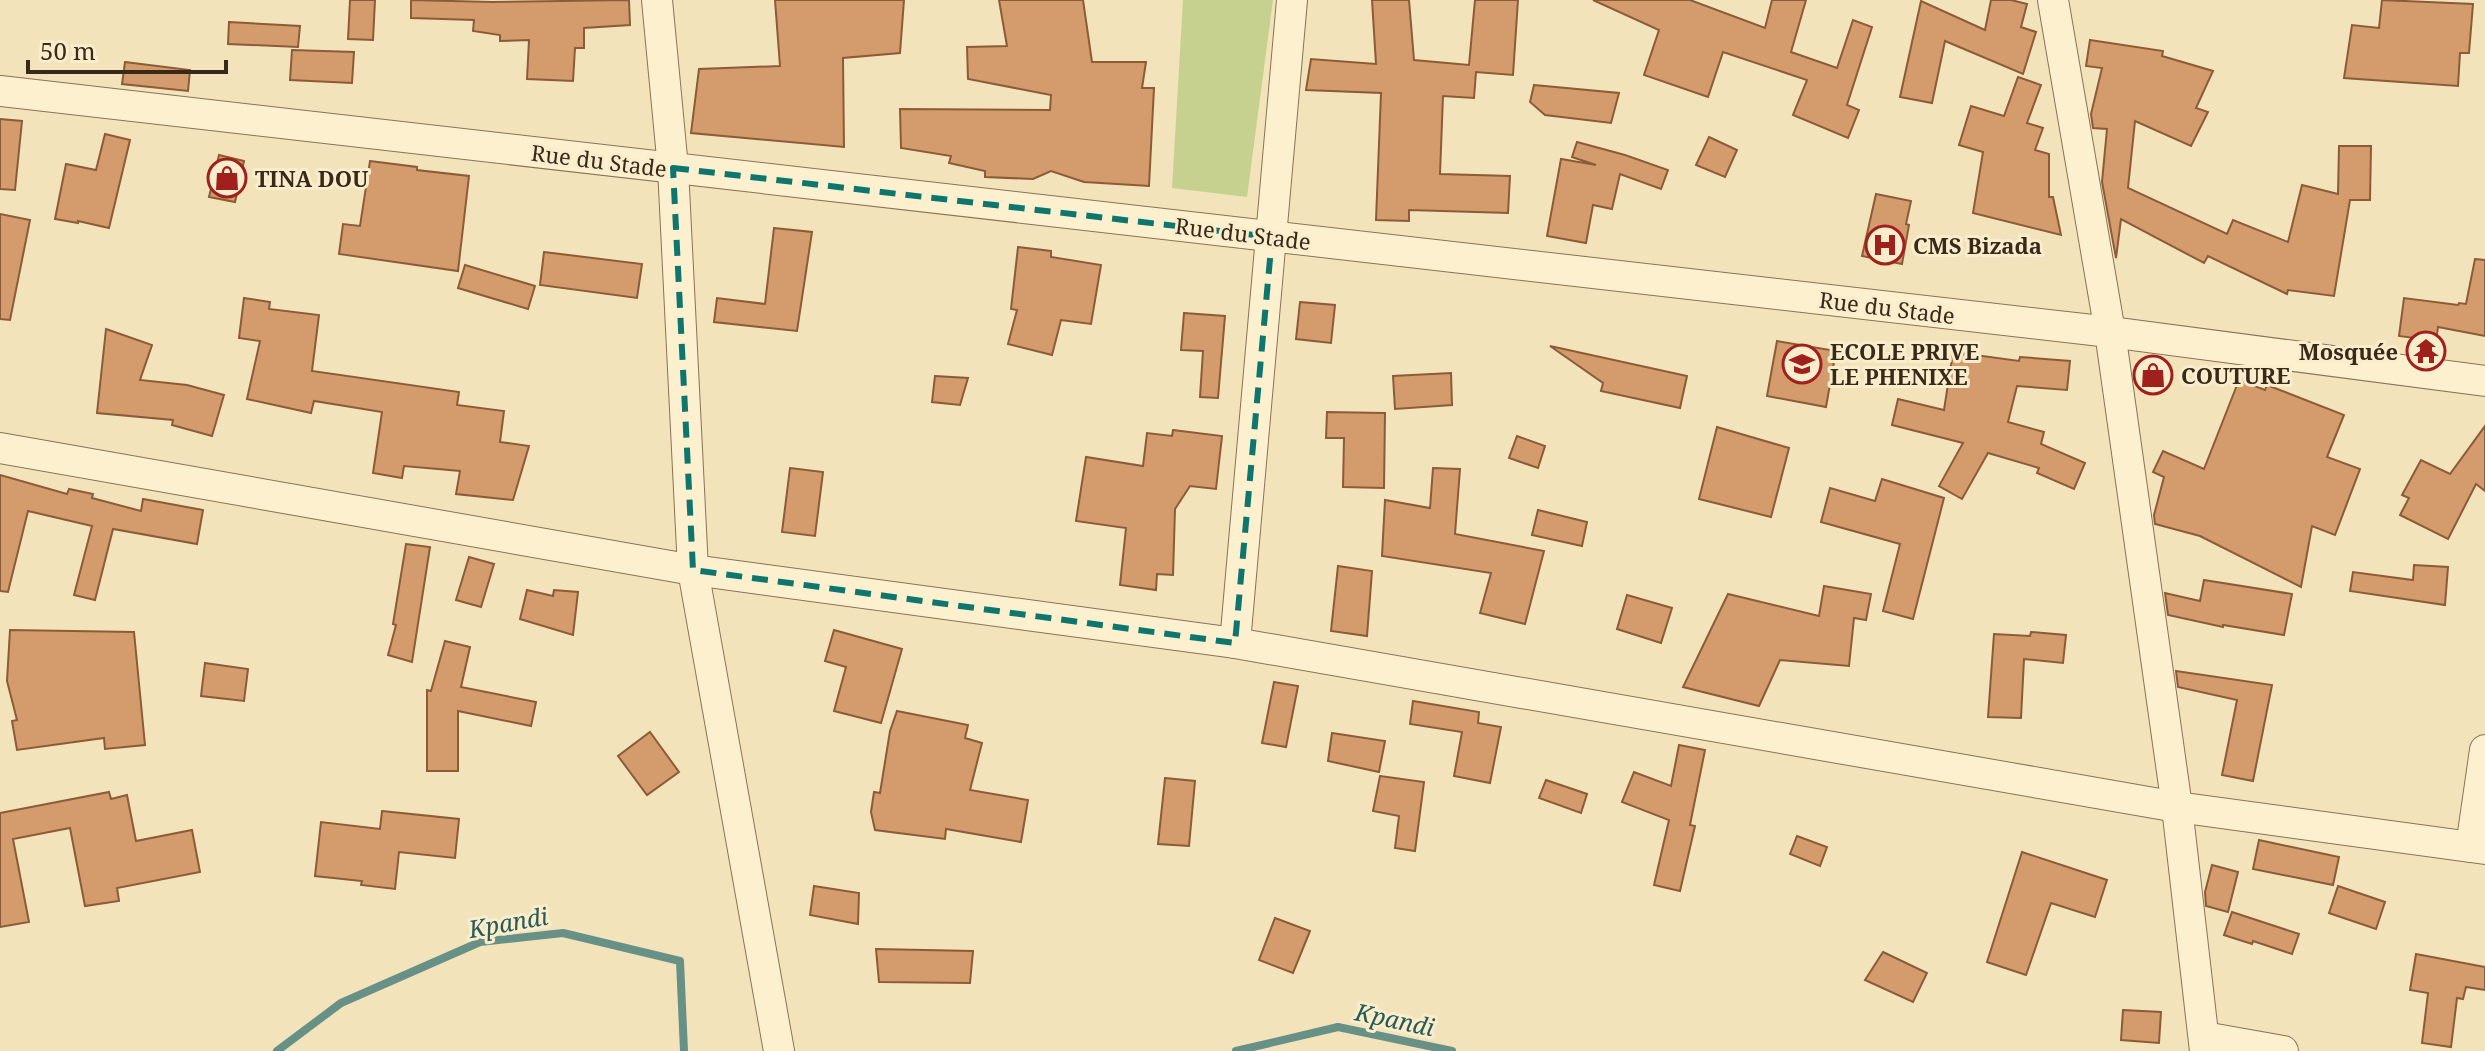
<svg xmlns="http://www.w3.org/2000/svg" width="2485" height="1051" font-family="'Noto Serif',serif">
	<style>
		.green { fill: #c7d18f }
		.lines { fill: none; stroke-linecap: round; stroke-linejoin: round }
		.stream { stroke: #679187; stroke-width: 8 }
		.building { fill: #d49b6d; stroke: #8c5b37; stroke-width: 2 }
		.minor-casing { stroke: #8b7254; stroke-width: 32 }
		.minor { stroke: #fcf0cf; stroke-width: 30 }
		.marked { fill: none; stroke: #0f766e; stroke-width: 6; stroke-dasharray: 16 10; stroke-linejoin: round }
		.labels { text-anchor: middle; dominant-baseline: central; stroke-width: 6; stroke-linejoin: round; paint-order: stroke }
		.street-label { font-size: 22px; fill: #38291a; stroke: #f9edcc }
		.poi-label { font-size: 22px; font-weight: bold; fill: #38291a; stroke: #f9edcc; text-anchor: start }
		.water-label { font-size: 24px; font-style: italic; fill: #285a58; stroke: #f9edcc }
	</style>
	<rect width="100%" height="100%" fill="#f2e3bb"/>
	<polygon class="green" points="1183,0 1273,0 1247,197 1172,188"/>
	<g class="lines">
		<g class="stream">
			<polyline points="277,1051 341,1003 480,942 563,933 680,961 684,1051"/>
			<polyline points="1236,1051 1338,1027 1452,1051"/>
		</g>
	</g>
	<g class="building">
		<polygon points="350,0 375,0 373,40 348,39"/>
		<polygon points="411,0 492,2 629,0 630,25 584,28 584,48 575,48 573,81 527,79 529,40 500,41 500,35 473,31 474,20 411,18"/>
		<polygon points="775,0 904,0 900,53 843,58 844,147 691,133 699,69 780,66"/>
		<polygon points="999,0 1083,0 1092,62 1146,62 1142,88 1154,88 1149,186 1084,182 1051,171 1033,179 985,177 985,171 949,163 951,156 901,148 900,109 1050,110 1051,95 968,79 967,47 1007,46"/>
		<polygon points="1372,0 1409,0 1414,60 1469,65 1475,0 1518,0 1513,75 1476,72 1474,98 1443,96 1440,174 1510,176 1508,213 1409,210 1409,221 1376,220 1381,93 1306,90 1311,59 1376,64"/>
		<polygon points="1593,0 1690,0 1765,28 1772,0 1806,0 1791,52 1837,68 1853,20 1872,27 1847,105 1859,110 1848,138 1793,115 1807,80 1723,52 1708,97 1644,75 1659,30"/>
		<polygon points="1991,0 2011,0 2027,4 2021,27 2036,32 2023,74 1945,41 1932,103 1900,97 1921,1 1985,30"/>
		<polygon points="2382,0 2473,4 2469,53 2460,53 2458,86 2344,78 2352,25 2379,28"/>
		<polygon points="229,22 300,26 298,47 228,44"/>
		<polygon points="2090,40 2163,51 2162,56 2213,71 2196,108 2208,112 2191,146 2135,121 2128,188 2227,234 2233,220 2288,242 2302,185 2338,194 2339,146 2371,146 2370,200 2350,200 2334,296 2288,290 2287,294 2208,256 2204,263 2121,219 2116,258 2102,182 2107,129 2093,128 2091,114 2102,68 2086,66"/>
		<polygon points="292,50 354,52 352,83 290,80"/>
		<polygon points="125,62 190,70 188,91 122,84"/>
		<polygon points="2018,77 2041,85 2027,123 2043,128 2035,150 2049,154 2049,197 2053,197 2061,235 1973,213 1983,152 1959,145 1971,106 2004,116"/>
		<polygon points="1534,85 1619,93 1611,123 1545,115 1530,102"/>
		<polygon points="0,119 22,121 15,190 0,189"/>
		<polygon points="105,134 130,140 109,228 78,221 78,223 55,219 66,164 96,170"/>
		<polygon points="1709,137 1737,150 1725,177 1696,165"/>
		<polygon points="1577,142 1625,155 1668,170 1661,189 1620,174 1612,209 1593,205 1586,243 1547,236 1561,159 1596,165 1572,157"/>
		<polygon points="219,155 244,161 235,202 209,197"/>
		<polygon points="370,161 417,167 417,170 469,176 458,271 339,254 343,224 360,226"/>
		<polygon points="1876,194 1911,201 1906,224 1909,225 1902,264 1862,256"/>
		<polygon points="0,214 30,220 10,320 0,319"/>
		<polygon points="774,228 812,232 797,331 714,322 717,298 765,304"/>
		<polygon points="1018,247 1051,251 1051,257 1101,265 1091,324 1061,320 1052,355 1008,344 1017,310 1011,309"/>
		<polygon points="544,252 642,264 637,298 540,285"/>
		<polygon points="2475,259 2485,260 2485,336 2438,327 2436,341 2399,336 2404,298 2458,305 2459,303 2466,304"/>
		<polygon points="465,265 535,286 528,309 458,288"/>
		<polygon points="244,298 270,302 269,309 319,315 312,371 459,392 457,405 504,411 500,442 529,446 513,500 456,494 460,471 404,466 402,478 373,473 382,412 314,401 311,413 247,399 260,341 239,338"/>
		<polygon points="1300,302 1335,305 1331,343 1296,339"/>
		<polygon points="1184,313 1225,316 1218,398 1200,397 1203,351 1181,350"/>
		<polygon points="106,329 152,345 140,380 187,385 224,395 212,436 172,425 173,420 97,413"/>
		<polygon points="1777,341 1836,351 1826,407 1767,396"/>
		<polygon points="1550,346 1687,376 1680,408 1601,391 1603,383"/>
		<polygon points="1953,352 2019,361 2020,357 2070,361 2067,390 2017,386 2008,422 2044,432 2041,444 2085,463 2074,489 2037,473 2039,468 1988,453 1962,499 1939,486 1963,443 1892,425 1898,399 1944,410"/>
		<polygon points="1451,373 1452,405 1395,409 1393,376"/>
		<polygon points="935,376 968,378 960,405 932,402"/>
		<polygon points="2239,380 2265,390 2267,385 2344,415 2327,457 2360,469 2335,535 2312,526 2301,587 2200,536 2155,524 2154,515 2164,477 2153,472 2163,451 2204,469"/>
		<polygon points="1327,412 1385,413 1384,488 1343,487 1344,438 1326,438"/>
		<polygon points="2485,426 2485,491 2476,484 2448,539 2400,515 2409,498 2402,495 2421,460 2450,474"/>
		<polygon points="1717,427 1789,448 1771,517 1699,499"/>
		<polygon points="1173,430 1222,436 1216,489 1190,486 1175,509 1173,575 1157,574 1156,590 1120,585 1126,528 1076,521 1086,457 1143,466 1147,433 1172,436"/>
		<polygon points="1517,436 1545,446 1538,468 1509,458"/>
		<polygon points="790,468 823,472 815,536 782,532"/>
		<polygon points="1433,468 1460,469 1455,534 1544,551 1525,624 1480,613 1491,573 1382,556 1385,500 1430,508"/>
		<polygon points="0,475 67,494 69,489 93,494 92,498 141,511 143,499 203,510 197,544 113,529 95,600 74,595 92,526 28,511 8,592 0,591"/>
		<polygon points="1882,479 1944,498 1913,619 1883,611 1900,544 1821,522 1830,488 1875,501"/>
		<polygon points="1538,510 1587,522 1582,546 1532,535"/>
		<polygon points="406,544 430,547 412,662 388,655 396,625 393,624"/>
		<polygon points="469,557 494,564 481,607 456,600"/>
		<polygon points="2414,565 2448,567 2445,605 2350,591 2353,572 2413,580"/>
		<polygon points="1338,566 1372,571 1367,636 1331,631"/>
		<polygon points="2204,580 2292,594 2284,635 2223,625 2223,627 2168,615 2165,593 2200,601"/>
		<polygon points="1824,586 1871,594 1866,620 1854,618 1849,666 1780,660 1759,706 1683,687 1728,594 1819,616"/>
		<polygon points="527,590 553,596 554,590 578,592 573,635 520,619"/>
		<polygon points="1627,595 1672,608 1661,643 1617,629"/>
		<polygon points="10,630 134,632 145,745 105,749 104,738 17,750 12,721 17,720 7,681"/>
		<polygon points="834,630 902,649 881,723 834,711 846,667 825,661"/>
		<polygon points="2031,632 2066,635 2063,663 2024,659 2021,718 1988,717 1994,634 2030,636"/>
		<polygon points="445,641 470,647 461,687 536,702 531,726 458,711 458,771 427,771 427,690 431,691"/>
		<polygon points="205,663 248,669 244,701 201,696"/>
		<polygon points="2176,671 2272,685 2253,781 2222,775 2237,700 2178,687"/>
		<polygon points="1274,682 1298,686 1286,747 1262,743"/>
		<polygon points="1413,701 1479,712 1478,723 1501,727 1490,783 1454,776 1462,732 1410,724"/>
		<polygon points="897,711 968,725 965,738 982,743 970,790 1028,800 1021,842 946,829 945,839 875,830 871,812 874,792 880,793 890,731"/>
		<polygon points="650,732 679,772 647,795 618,756"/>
		<polygon points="1332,733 1385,741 1379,772 1328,761"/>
		<polygon points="1679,745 1705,750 1690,825 1695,826 1680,891 1654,885 1669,820 1622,802 1634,772 1671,786"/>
		<polygon points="1380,776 1424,782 1415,851 1395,848 1399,816 1373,811"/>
		<polygon points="1165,778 1195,781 1189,846 1158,844"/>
		<polygon points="1546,780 1587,794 1581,813 1539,798"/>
		<polygon points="109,792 111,799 127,795 136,841 192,830 200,872 117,888 119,901 85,906 70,828 13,839 29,922 0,927 0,813"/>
		<polygon points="382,811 459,819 455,858 399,852 395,889 361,885 362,881 315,876 321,822 380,829"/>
		<polygon points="1797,836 1827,847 1820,866 1790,854"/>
		<polygon points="2259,840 2339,857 2333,885 2253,869"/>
		<polygon points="2022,852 2107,880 2095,917 2051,903 2026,975 1987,962"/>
		<polygon points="2212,865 2238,872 2228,912 2206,906 2205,892"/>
		<polygon points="814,886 859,893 858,924 810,915"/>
		<polygon points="2338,886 2385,902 2376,929 2329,913"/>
		<polygon points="2232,912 2299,934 2292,954 2253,941 2252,944 2224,935"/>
		<polygon points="1275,918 1310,931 1293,973 1259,960"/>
		<polygon points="876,949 973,951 970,983 879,982"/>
		<polygon points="1883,952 1927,973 1913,1002 1865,980"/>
		<polygon points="2416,954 2485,967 2485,990 2466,987 2463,999 2457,998 2451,1047 2422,1043 2428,993 2410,990"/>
		<polygon points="2123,1010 2161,1012 2159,1043 2121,1040"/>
	</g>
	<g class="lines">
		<defs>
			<g id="minor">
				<polyline points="657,0 673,168 693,570 779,1051"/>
				<polyline points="1292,0 1235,643 2177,807 2485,849"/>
				<polyline points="2053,0 2110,332 2177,807 2205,1051"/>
				<polyline points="0,91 2110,332 2485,381"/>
				<polyline points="0,448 693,570 1235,643"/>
				<polyline points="2471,847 2485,750"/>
				<polyline points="2204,1037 2283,1051"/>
			</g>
		</defs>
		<use href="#minor" class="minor-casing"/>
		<use href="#minor" class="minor"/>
	</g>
	<path class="marked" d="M 673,168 L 1272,237 L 1235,643 L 693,570 Z"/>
	<defs>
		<symbol id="shop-ring" viewBox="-11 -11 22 22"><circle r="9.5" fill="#f9edcc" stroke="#a0201e" stroke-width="1.5"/><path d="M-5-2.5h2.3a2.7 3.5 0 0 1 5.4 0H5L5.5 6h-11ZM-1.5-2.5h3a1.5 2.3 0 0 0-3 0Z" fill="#a0201e"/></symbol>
		<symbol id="hospital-ring" viewBox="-11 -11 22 22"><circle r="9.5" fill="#f9edcc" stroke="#a0201e" stroke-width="1.5"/><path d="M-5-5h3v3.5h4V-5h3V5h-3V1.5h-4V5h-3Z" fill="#a0201e"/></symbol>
		<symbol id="temple-ring" viewBox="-11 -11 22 22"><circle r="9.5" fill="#f9edcc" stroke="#a0201e" stroke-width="1.5"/><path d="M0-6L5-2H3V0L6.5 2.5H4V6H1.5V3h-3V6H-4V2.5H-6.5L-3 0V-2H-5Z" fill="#a0201e"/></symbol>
		<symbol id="school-ring" viewBox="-11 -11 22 22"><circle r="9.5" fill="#f9edcc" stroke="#a0201e" stroke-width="1.5"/><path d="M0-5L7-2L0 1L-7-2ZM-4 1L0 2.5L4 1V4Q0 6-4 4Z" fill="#a0201e"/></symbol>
	</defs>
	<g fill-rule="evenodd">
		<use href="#shop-ring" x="205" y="156" width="44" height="44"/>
		<use href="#hospital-ring" x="1863" y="223" width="44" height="44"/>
		<use href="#temple-ring" x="2404" y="329" width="44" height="44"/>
		<use href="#school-ring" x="1780" y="342" width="44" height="44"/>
		<use href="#shop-ring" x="2131" y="353" width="44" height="44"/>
	</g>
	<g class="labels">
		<g class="street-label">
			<text transform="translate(599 160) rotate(7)">Rue du Stade</text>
			<text transform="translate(1243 233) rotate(7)">Rue du Stade</text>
			<text transform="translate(1887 307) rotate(7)">Rue du Stade</text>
		</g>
		<g class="poi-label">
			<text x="255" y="178">TINA DOU</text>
			<text x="1913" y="245">CMS Bizada</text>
			<text x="1830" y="351">ECOLE PRIVE<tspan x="1830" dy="25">LE PHENIXE</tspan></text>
			<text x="2398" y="351" text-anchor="end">Mosquée</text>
			<text x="2181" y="375">COUTURE</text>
		</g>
		<g class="water-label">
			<text transform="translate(508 922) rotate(-10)">Kpandi</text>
			<text transform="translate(1395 1019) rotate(12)">Kpandi</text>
		</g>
	</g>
	<path d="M28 60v12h198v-12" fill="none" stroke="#38291a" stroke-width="4"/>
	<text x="40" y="60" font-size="24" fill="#38291a" stroke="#f9edcc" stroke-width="6" paint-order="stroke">50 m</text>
</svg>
